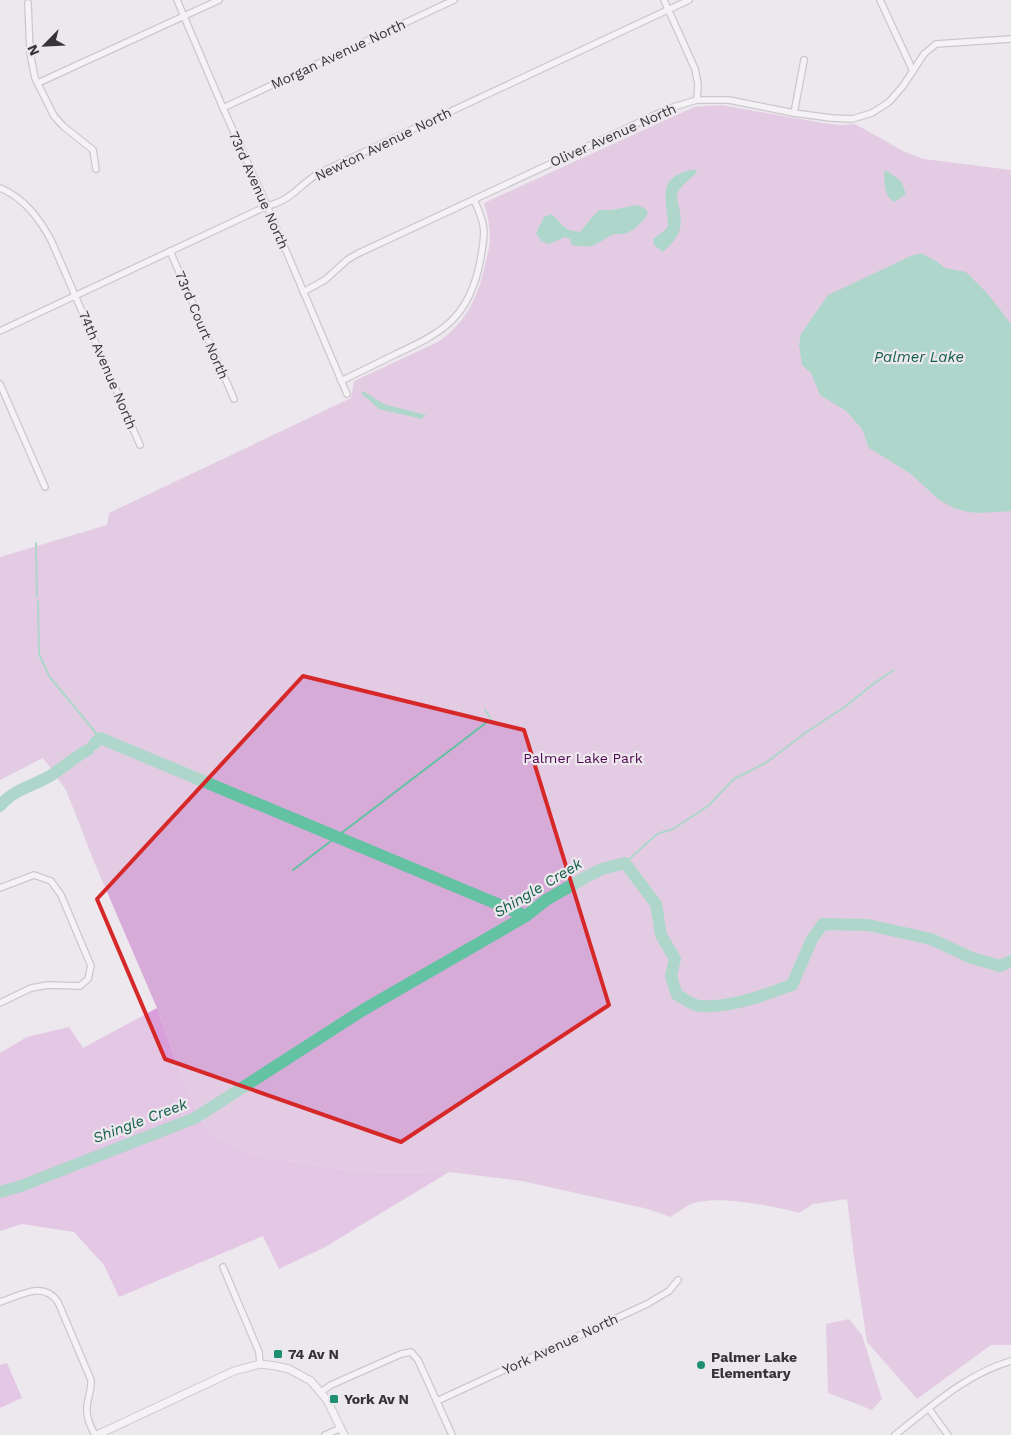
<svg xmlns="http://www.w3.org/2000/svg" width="1011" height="1435" font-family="'Work Sans',sans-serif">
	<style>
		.green { fill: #d7abd8 }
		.forest { fill: #d89fda }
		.water { fill: #62c2a2 }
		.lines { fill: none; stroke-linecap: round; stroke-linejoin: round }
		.stream { stroke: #62c2a2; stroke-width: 2 }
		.river { stroke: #62c2a2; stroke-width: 12 }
		.minor-casing { stroke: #a5a1a5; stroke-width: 8 }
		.tertiary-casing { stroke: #a5a1a5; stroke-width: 9 }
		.minor { stroke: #fff; stroke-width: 5.5 }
		.tertiary { stroke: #fff; stroke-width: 7 }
		.marked { fill: none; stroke: #d62828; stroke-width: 4; stroke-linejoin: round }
		.poi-dot { fill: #1e8f71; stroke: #ede8ed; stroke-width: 2 }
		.labels { text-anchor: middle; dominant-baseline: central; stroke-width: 4.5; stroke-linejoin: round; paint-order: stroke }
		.street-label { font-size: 14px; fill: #363436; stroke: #ede8ed }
		.park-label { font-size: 14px; fill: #4f0853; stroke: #ede8ed }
		.poi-label { font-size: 14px; font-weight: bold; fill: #363436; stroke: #ede8ed; text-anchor: start }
		.water-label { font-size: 15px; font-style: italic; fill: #125f4a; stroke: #ede8ed }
	</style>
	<rect width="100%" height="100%" fill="#ede8ed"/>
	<g class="green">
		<path d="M 721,105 L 823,123 L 840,125 L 855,124 L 905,152 L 924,159 L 1011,170 L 1011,1345 L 991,1345 L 917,1399 L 867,1342 L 855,1264 L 847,1199 L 813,1204 L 799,1213 C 774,1206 723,1196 698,1202 C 689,1203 679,1212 670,1217 L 648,1209 L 522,1181 L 449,1172 L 367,1173 L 265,1157 L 233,1148 L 207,1130 L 184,1083 L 157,1008 L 95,864 L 66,790 L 43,758 L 0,780 L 0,557 L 107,525 L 109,513 L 351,398 L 354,381 L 438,342 C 468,321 479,295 486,260 C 488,253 490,245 490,237 C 490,225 487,214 484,203 L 694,107 Z"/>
		<polygon points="849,1319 862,1335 882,1399 872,1410 828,1393 826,1324"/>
	</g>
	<g class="forest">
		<polygon points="157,1008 184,1083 207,1130 233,1148 265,1157 367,1173 449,1172 325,1247 279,1269 263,1236 119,1297 104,1265 74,1232 22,1224 0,1231 0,1053 27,1037 69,1027 83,1048"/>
		<polygon points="7,1363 22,1398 0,1408 0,1365"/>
	</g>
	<g class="water">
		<path d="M 690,170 L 696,170 L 697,172 C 691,179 682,184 678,192 C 676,197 678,202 679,207 C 684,229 679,237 663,252 L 654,245 L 653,239 L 665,230 L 668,226 C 668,199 655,179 690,170 Z"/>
		<path d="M 887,171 L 901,181 L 906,194 L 895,202 C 883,196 885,183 884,172 Z"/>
		<path d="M 638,205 L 646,209 L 648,214 C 642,222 634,231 624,234 C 620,235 616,233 612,235 C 592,245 597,249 572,245 L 570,239 L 565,237 L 549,244 L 541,241 L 536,233 L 544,217 L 551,214 C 564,223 560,230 580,232 L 593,216 L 600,210 L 611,210 Z"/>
		<polygon points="921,253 936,261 945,268 966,272 987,293 1011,324 1011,511 979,513 968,512 954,508 939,500 911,474 869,448 862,429 846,411 820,395 811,373 802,365 799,345 801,334 828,295 911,256"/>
		<polygon points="363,391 384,404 426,415 421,419 379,409 361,393"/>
	</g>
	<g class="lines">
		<g class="stream">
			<polyline points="36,543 37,597"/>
			<polyline points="38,601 39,654 49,676 100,738"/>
			<polyline points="625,863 657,834 673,829 708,806 734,779 767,762 805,733 846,706 873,684 894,670"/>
			<polyline points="293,870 491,719 485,710"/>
		</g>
		<g class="river">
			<polyline points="94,744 100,738 526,916"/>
			<path d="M 0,806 C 12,790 33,786 50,776 C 63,768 74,757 88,750"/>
			<path d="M 0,1192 L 21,1186 L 195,1118 L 363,1010 L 526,916 L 546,900 L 586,877 L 602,869 L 625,863 L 656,904 L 661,935 L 675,959 L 671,976 L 677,995 C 684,998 693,1006 701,1006 C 731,1008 764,995 792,985 L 812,939 L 823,924 L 868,925 L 931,939 L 972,958 L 1000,966 L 1011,961"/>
		</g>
		<defs>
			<g id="minor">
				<polyline points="177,0 223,108 267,206 347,394"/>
				<polyline points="664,0 695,69 698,84 697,100"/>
				<polyline points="880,0 913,71"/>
				<polyline points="28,3 30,53 35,78 54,116 63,126 93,150 96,169"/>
				<polyline points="38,83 219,0"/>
				<polyline points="223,108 454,0"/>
				<polyline points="794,113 804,60"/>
				<path d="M 0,188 C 24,198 39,218 51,240 L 140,445"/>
				<polyline points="170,251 234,399"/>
				<polyline points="303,292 325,280 347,260 357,254 670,108 697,100 729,100 794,113 831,118 852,119 872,113 889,102 903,86 924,54 936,44 1011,39"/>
				<path d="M 0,331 L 267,206 C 291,201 299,185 319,173 L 689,0"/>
				<path d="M 341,381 C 359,372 378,363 396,354 C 444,332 469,317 480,262 C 485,234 487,227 474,200"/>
				<polyline points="0,384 45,487"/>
				<polyline points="0,888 34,875 51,881 61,895 91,966 88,979 80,986 48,985 31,988 0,1003"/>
				<polyline points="223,1267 259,1352 260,1364"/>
				<path d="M 0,1302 C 20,1296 43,1280 58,1302 L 91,1380 C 92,1391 87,1398 87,1408 C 86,1418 91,1427 95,1435"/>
				<polyline points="321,1392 331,1385 401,1354 411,1352 418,1360 452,1435"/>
				<polyline points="437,1401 647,1304 669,1291 678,1280"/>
				<polyline points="929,1409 948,1435"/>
				<polyline points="325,1435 341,1428"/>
				<path d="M 895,1435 C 932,1406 966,1374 1011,1361"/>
			</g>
			<polyline id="tertiary" points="97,1435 234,1371 260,1364 276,1366 289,1369 311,1381 327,1400 344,1435"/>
		</defs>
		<use href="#minor" class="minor-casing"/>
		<use href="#tertiary" class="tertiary-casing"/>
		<use href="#minor" class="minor"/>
		<use href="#tertiary" class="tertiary"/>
	</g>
	<path d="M0 0H1011V1435H0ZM 303,676 L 524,730 L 609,1005 L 401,1142 L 165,1059 L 97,899 Z" fill="#ede8ed" fill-opacity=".55" fill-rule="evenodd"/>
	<path class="marked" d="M 303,676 L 524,730 L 609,1005 L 401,1142 L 165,1059 L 97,899 Z"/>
	<g class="poi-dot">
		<rect x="273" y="1349" width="10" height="10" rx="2.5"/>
		<circle cx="701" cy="1365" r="5"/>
		<rect x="329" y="1394" width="10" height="10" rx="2.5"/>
	</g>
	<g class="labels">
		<g class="street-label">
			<text transform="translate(338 54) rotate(-25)">Morgan Avenue North</text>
			<text transform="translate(613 135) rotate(-24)">Oliver Avenue North</text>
			<text transform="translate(383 144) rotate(-26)">Newton Avenue North</text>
			<text transform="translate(259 190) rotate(66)">73rd Avenue North</text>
			<text transform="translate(202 325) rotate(67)">73rd Court North</text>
			<text transform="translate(108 370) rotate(67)">74th Avenue North</text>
			<text transform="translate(560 1344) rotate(-25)">York Avenue North</text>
		</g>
		<g class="park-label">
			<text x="583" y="758">Palmer Lake Park</text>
		</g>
		<g class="poi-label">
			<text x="288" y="1354">74 Av N</text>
			<text x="711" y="1357">Palmer Lake<tspan x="711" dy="16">Elementary</tspan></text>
			<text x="344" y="1399">York Av N</text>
		</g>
		<g class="water-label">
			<text x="919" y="357">Palmer Lake</text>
			<text transform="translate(538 888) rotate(-31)">Shingle Creek</text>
			<text transform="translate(140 1121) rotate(-21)">Shingle Creek</text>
		</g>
	</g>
	<g transform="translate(45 45) rotate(246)" stroke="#ede8ed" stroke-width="4" paint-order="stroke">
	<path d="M0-4L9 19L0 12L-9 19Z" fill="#363436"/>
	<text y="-8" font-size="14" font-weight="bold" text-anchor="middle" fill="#363436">N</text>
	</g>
</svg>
